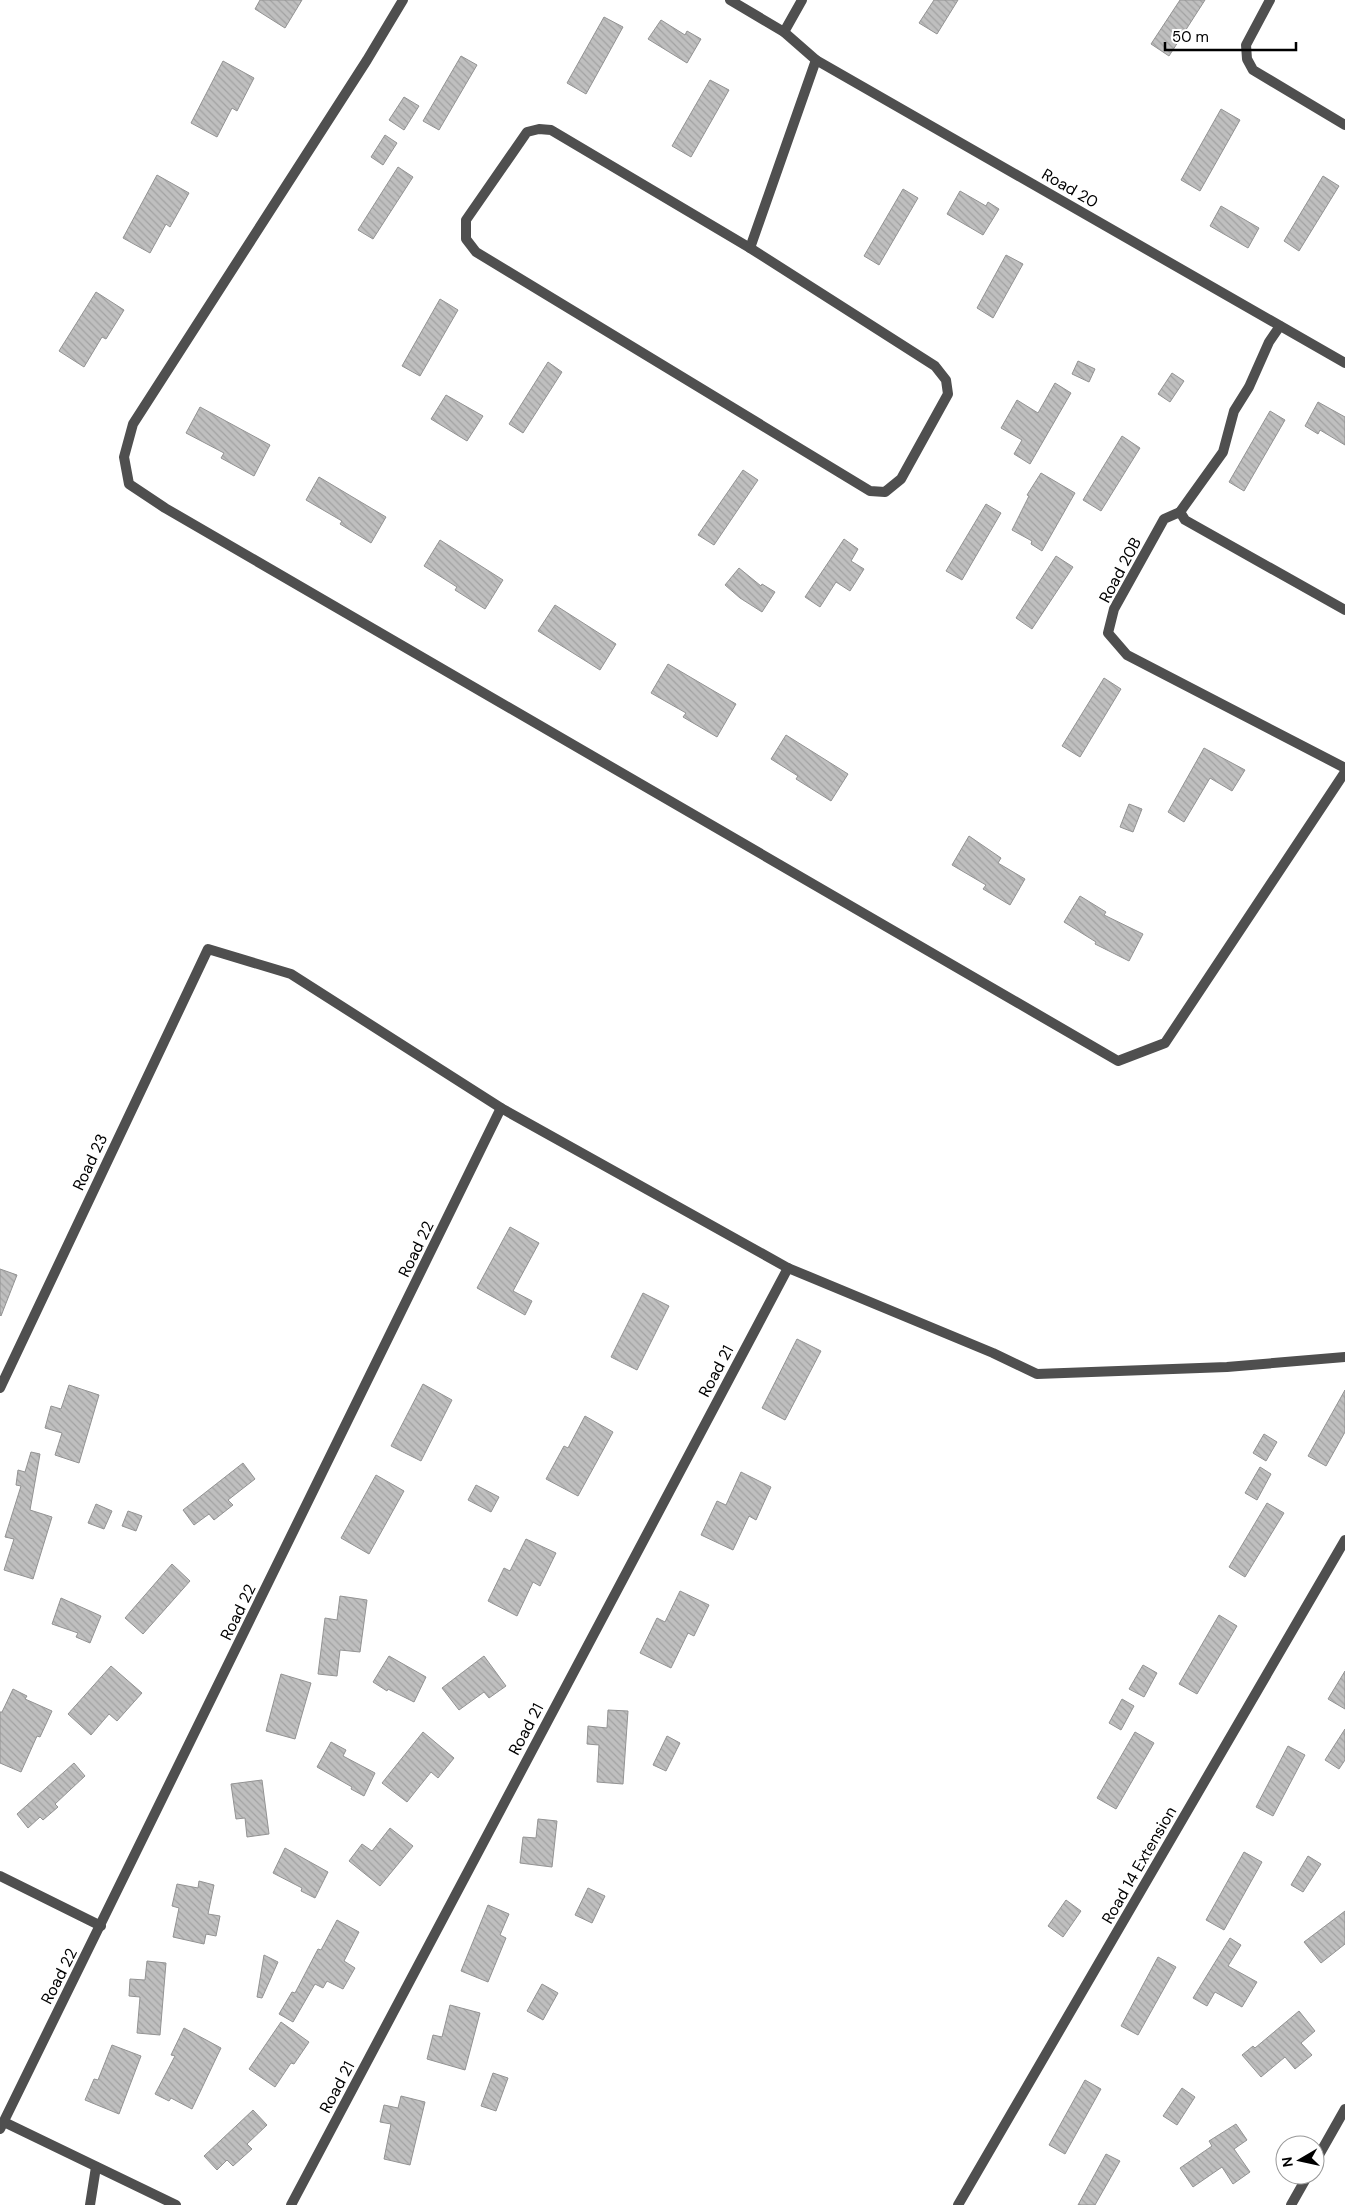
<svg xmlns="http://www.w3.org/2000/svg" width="1345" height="2205" font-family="'DM Sans',sans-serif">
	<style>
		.building { fill: url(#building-back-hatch); stroke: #939393 }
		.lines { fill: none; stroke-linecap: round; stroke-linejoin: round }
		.minor { stroke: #4f4f4f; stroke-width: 10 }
		.labels { text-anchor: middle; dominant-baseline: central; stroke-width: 4.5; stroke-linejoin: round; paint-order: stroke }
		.street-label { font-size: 16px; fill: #000; stroke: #fff }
	</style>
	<defs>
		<pattern id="building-back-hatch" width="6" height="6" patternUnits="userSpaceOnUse" patternTransform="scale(1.25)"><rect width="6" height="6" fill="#bfbfbf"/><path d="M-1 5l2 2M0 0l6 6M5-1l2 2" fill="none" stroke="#a2a2a2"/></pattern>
	</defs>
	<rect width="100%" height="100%" fill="#fff"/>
	<g class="building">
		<polygon points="260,0 302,0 285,28 255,9"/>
		<polygon points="934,0 958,0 937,34 919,23"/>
		<polygon points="1180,0 1205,0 1169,56 1151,44"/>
		<polygon points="604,17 623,27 586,94 567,83"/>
		<polygon points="661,20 685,35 687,31 701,39 687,63 648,39"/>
		<polygon points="461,56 477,65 439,130 423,121"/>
		<polygon points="223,61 254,78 237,111 232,108 217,137 191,123"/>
		<polygon points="710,80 729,90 691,157 672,146"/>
		<polygon points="404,97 419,106 404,130 389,120"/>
		<polygon points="1221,109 1240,120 1200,191 1181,180"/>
		<polygon points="385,135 397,143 383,165 371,157"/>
		<polygon points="398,167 413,177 373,239 358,230"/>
		<polygon points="157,175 189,193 170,227 166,224 150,253 123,238"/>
		<polygon points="1323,176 1339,186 1299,251 1284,241"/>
		<polygon points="903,189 918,198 879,265 864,256"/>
		<polygon points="960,191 986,206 988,202 999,209 983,235 947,214"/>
		<polygon points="1221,206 1259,228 1248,248 1210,226"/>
		<polygon points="1006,255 1023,264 993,318 977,308"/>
		<polygon points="96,292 124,310 106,339 102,337 84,367 59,351"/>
		<polygon points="440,299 458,310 420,376 402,366"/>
		<polygon points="1078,361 1095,369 1089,382 1072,374"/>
		<polygon points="548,362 562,372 523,433 509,424"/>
		<polygon points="1172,373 1184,381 1170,402 1158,394"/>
		<polygon points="1055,383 1071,393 1030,464 1014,454 1022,440 1001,428 1017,400 1038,413"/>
		<polygon points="446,395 483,416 467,441 431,419"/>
		<polygon points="1318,402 1345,417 1345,445 1320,430 1318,434 1305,426"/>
		<polygon points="200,407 270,445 254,476 221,458 224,453 186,433"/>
		<polygon points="1270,411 1285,420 1244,491 1229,482"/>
		<polygon points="1122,436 1140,448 1101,511 1083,500"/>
		<polygon points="743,470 758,480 714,545 698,535"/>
		<polygon points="1041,473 1075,493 1042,551 1031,544 1032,541 1012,530 1029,496 1027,495"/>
		<polygon points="319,477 386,517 371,543 340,524 342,521 306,500"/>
		<polygon points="986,504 1001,513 962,580 946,571"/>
		<polygon points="844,539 858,549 851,561 864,569 850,591 836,582 820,607 805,597"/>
		<polygon points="440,540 503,580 485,609 455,590 457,587 424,566"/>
		<polygon points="1056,556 1073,567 1032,629 1016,618"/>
		<polygon points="739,568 761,586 762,584 775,592 762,612 740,598 725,585"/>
		<polygon points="555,605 616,644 600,670 538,631"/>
		<polygon points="668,664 736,704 717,737 683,717 686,713 651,693"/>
		<polygon points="1104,678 1121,689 1080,757 1062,746"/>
		<polygon points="786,735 848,774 831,801 796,779 798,776 771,759"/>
		<polygon points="1204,748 1245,770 1232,791 1210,778 1184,822 1168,812"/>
		<polygon points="1129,804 1142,809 1133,832 1120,827"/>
		<polygon points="969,836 1001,858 998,863 1025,879 1010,905 983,889 986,885 952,865"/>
		<polygon points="1080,896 1106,912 1104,915 1143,934 1129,961 1095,944 1096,942 1064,922"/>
		<polygon points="510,1227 539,1243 513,1291 532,1301 525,1315 477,1288"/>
		<polygon points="0,1269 17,1275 1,1316 0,1315"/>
		<polygon points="643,1293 669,1306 637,1370 611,1357"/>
		<polygon points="797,1339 821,1351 785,1420 762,1408"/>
		<polygon points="423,1384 452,1400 421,1461 391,1446"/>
		<polygon points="69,1385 99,1395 79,1463 55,1455 62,1433 45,1428 51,1406 61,1409"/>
		<polygon points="1345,1390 1345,1432 1326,1466 1308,1456"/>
		<polygon points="585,1416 613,1432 578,1496 546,1479 564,1446 568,1448"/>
		<polygon points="1264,1434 1277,1442 1266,1461 1253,1453"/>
		<polygon points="31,1452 40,1454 30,1510 52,1517 33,1579 4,1570 14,1539 5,1537 21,1486 16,1485 18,1470 25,1472"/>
		<polygon points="243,1463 255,1479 228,1500 233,1505 214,1520 209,1514 194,1525 183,1510"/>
		<polygon points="1260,1467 1271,1474 1257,1500 1245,1493"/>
		<polygon points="741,1472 771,1487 756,1520 749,1516 733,1550 701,1535 717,1501 726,1505"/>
		<polygon points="376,1475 404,1491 369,1554 341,1538"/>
		<polygon points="476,1485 499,1497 491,1512 468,1500"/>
		<polygon points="1267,1503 1284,1513 1245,1577 1229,1567"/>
		<polygon points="96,1504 112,1511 104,1529 88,1523"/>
		<polygon points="128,1511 142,1516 136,1531 122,1526"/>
		<polygon points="526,1539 556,1553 540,1586 533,1582 517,1616 488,1601 504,1568 510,1571"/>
		<polygon points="172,1564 190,1581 143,1634 125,1618"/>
		<polygon points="680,1591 709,1605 694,1636 688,1633 671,1668 640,1653 657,1618 665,1622"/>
		<polygon points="340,1596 367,1600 360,1652 340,1650 337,1676 318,1674 325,1618 337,1620"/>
		<polygon points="61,1598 101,1616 90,1643 76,1637 78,1633 52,1624"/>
		<polygon points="1219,1615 1237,1626 1197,1694 1179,1684"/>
		<polygon points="389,1656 426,1677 414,1702 388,1689 387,1691 373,1682"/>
		<polygon points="484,1656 506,1686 489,1698 484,1692 459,1710 442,1688"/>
		<polygon points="1143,1665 1157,1673 1144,1697 1129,1689"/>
		<polygon points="111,1666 142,1693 117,1721 109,1714 91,1735 68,1714"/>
		<polygon points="1345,1671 1345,1709 1328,1699"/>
		<polygon points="281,1674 311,1683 295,1739 266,1731"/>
		<polygon points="13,1689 27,1696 25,1699 52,1711 40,1737 37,1736 21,1772 0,1763 0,1712 2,1712"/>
		<polygon points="1122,1699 1134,1706 1121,1730 1109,1723"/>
		<polygon points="608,1710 628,1711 623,1784 597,1782 599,1745 587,1744 588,1726 607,1728"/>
		<polygon points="1345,1729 1345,1760 1339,1769 1325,1760"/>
		<polygon points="423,1732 454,1758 438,1778 431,1772 407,1802 382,1783"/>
		<polygon points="1135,1732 1154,1743 1116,1809 1097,1798"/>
		<polygon points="667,1736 680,1743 666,1771 653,1765"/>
		<polygon points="331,1742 346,1750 343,1756 375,1773 364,1796 351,1789 352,1787 317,1767"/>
		<polygon points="1288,1746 1305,1755 1273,1816 1256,1807"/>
		<polygon points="74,1763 85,1776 55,1804 58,1807 43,1820 40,1817 28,1828 17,1814"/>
		<polygon points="262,1780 269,1834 247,1837 245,1818 236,1819 231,1784"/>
		<polygon points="538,1819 557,1821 552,1867 520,1863 523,1837 536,1838"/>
		<polygon points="390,1828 413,1846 380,1886 349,1861 362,1844 372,1851"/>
		<polygon points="285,1848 328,1872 315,1898 301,1891 302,1888 273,1873"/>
		<polygon points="1244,1852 1262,1862 1224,1930 1206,1920"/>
		<polygon points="1308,1856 1321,1864 1303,1892 1291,1885"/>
		<polygon points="199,1881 214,1885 208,1914 220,1916 216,1936 206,1934 204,1944 173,1937 179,1908 172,1906 177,1884 198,1888"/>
		<polygon points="588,1888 605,1896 592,1923 575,1915"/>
		<polygon points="1066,1900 1081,1911 1063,1937 1048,1926"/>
		<polygon points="488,1905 509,1914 500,1935 506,1938 488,1982 461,1971"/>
		<polygon points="1345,1911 1345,1944 1321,1963 1304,1942"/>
		<polygon points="337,1920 359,1932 344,1961 355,1968 343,1989 327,1981 323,1988 315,1984 293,2022 279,2014 292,1992 295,1993 318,1949 321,1950"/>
		<polygon points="1230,1938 1241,1945 1228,1966 1257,1982 1242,2007 1215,1992 1207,2006 1193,1998"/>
		<polygon points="264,1955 278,1962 262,1998 257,1997"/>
		<polygon points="1158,1957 1176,1967 1138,2035 1121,2026"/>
		<polygon points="147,1961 166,1963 160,2035 137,2033 140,1997 129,1996 130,1979 145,1980"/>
		<polygon points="542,1984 558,1993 543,2020 527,2011"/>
		<polygon points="450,2005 480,2013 465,2070 427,2059 433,2035 442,2037"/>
		<polygon points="1299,2011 1315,2031 1301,2043 1312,2055 1295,2069 1285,2057 1261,2077 1242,2055 1253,2046 1255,2048"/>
		<polygon points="281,2022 309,2042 294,2064 291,2063 275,2087 249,2069"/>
		<polygon points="184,2028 221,2048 192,2109 171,2098 169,2101 155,2094 175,2056 171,2055"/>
		<polygon points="112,2045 141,2056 119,2114 85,2100 94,2079 98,2080"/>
		<polygon points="493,2073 508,2078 496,2111 481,2106"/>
		<polygon points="1085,2080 1101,2089 1065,2154 1049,2145"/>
		<polygon points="1182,2088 1195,2097 1177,2125 1163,2116"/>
		<polygon points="401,2096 425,2102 410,2165 384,2159 391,2124 380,2122 384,2105 398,2108"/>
		<polygon points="253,2110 267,2125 247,2144 252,2149 233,2166 227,2160 217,2170 204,2156"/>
		<polygon points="1236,2124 1247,2140 1234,2149 1250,2172 1233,2184 1222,2167 1193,2187 1180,2168 1212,2146 1209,2141"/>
		<polygon points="1106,2154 1120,2161 1095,2205 1078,2205"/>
	</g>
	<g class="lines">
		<g class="minor">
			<polyline points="403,0 367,60 133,424 124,457 129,484 165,508 1118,1061 1165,1043 1345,772"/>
			<polyline points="730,0 784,32 816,60 1345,363"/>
			<polyline points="1270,0 1246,45 1247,59 1253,70 1345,125"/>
			<polyline points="784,32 802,0"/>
			<polygon points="539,129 551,130 750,248 935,366 946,380 948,394 901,479 885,492 870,491 476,252 466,239 466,220 527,132"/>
			<polyline points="750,248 816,60"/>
			<polyline points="1180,512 1223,452 1234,411 1249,387 1269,342 1280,326"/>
			<polyline points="1345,610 1185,520 1180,512 1164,519 1114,609 1108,633 1127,655 1345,768"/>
			<polyline points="0,1388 208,949 291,974 501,1108 788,1268 993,1353 1037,1374 1227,1367 1345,1357"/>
			<polyline points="0,1876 101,1926"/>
			<polyline points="4,2122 176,2205"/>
			<polyline points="0,2129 501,1108"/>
			<polyline points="1315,2162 1345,2109"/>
			<polyline points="90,2205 96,2167"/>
			<polyline points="291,2205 788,1268"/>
			<polyline points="958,2205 1345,1540"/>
			<polyline points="1291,2205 1308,2175"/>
		</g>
	</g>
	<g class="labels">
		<g class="street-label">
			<text transform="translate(1070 188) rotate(30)">Road 20</text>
			<text transform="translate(1120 570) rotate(-62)">Road 20B</text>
			<text transform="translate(90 1162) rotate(-65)">Road 23</text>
			<text transform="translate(416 1249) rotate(-64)">Road 22</text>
			<text transform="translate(716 1371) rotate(-62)">Road 21</text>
			<text transform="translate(238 1612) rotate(-64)">Road 22</text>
			<text transform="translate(526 1729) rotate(-62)">Road 21</text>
			<text transform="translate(1139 1865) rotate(-60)">Road 14 Extension</text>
			<text transform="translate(59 1976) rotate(-63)">Road 22</text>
			<text transform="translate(337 2087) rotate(-62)">Road 21</text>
		</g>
	</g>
	<g transform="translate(1300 2160) rotate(261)"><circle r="24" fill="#ffffff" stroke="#999999"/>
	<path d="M0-4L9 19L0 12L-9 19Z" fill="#000000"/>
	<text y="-8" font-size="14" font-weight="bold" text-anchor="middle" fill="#000000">N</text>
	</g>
	<path d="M1165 42v8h131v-8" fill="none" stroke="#000000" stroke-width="2.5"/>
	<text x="1172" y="42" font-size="15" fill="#000000" stroke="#ffffff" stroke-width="4" paint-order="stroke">50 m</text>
</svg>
